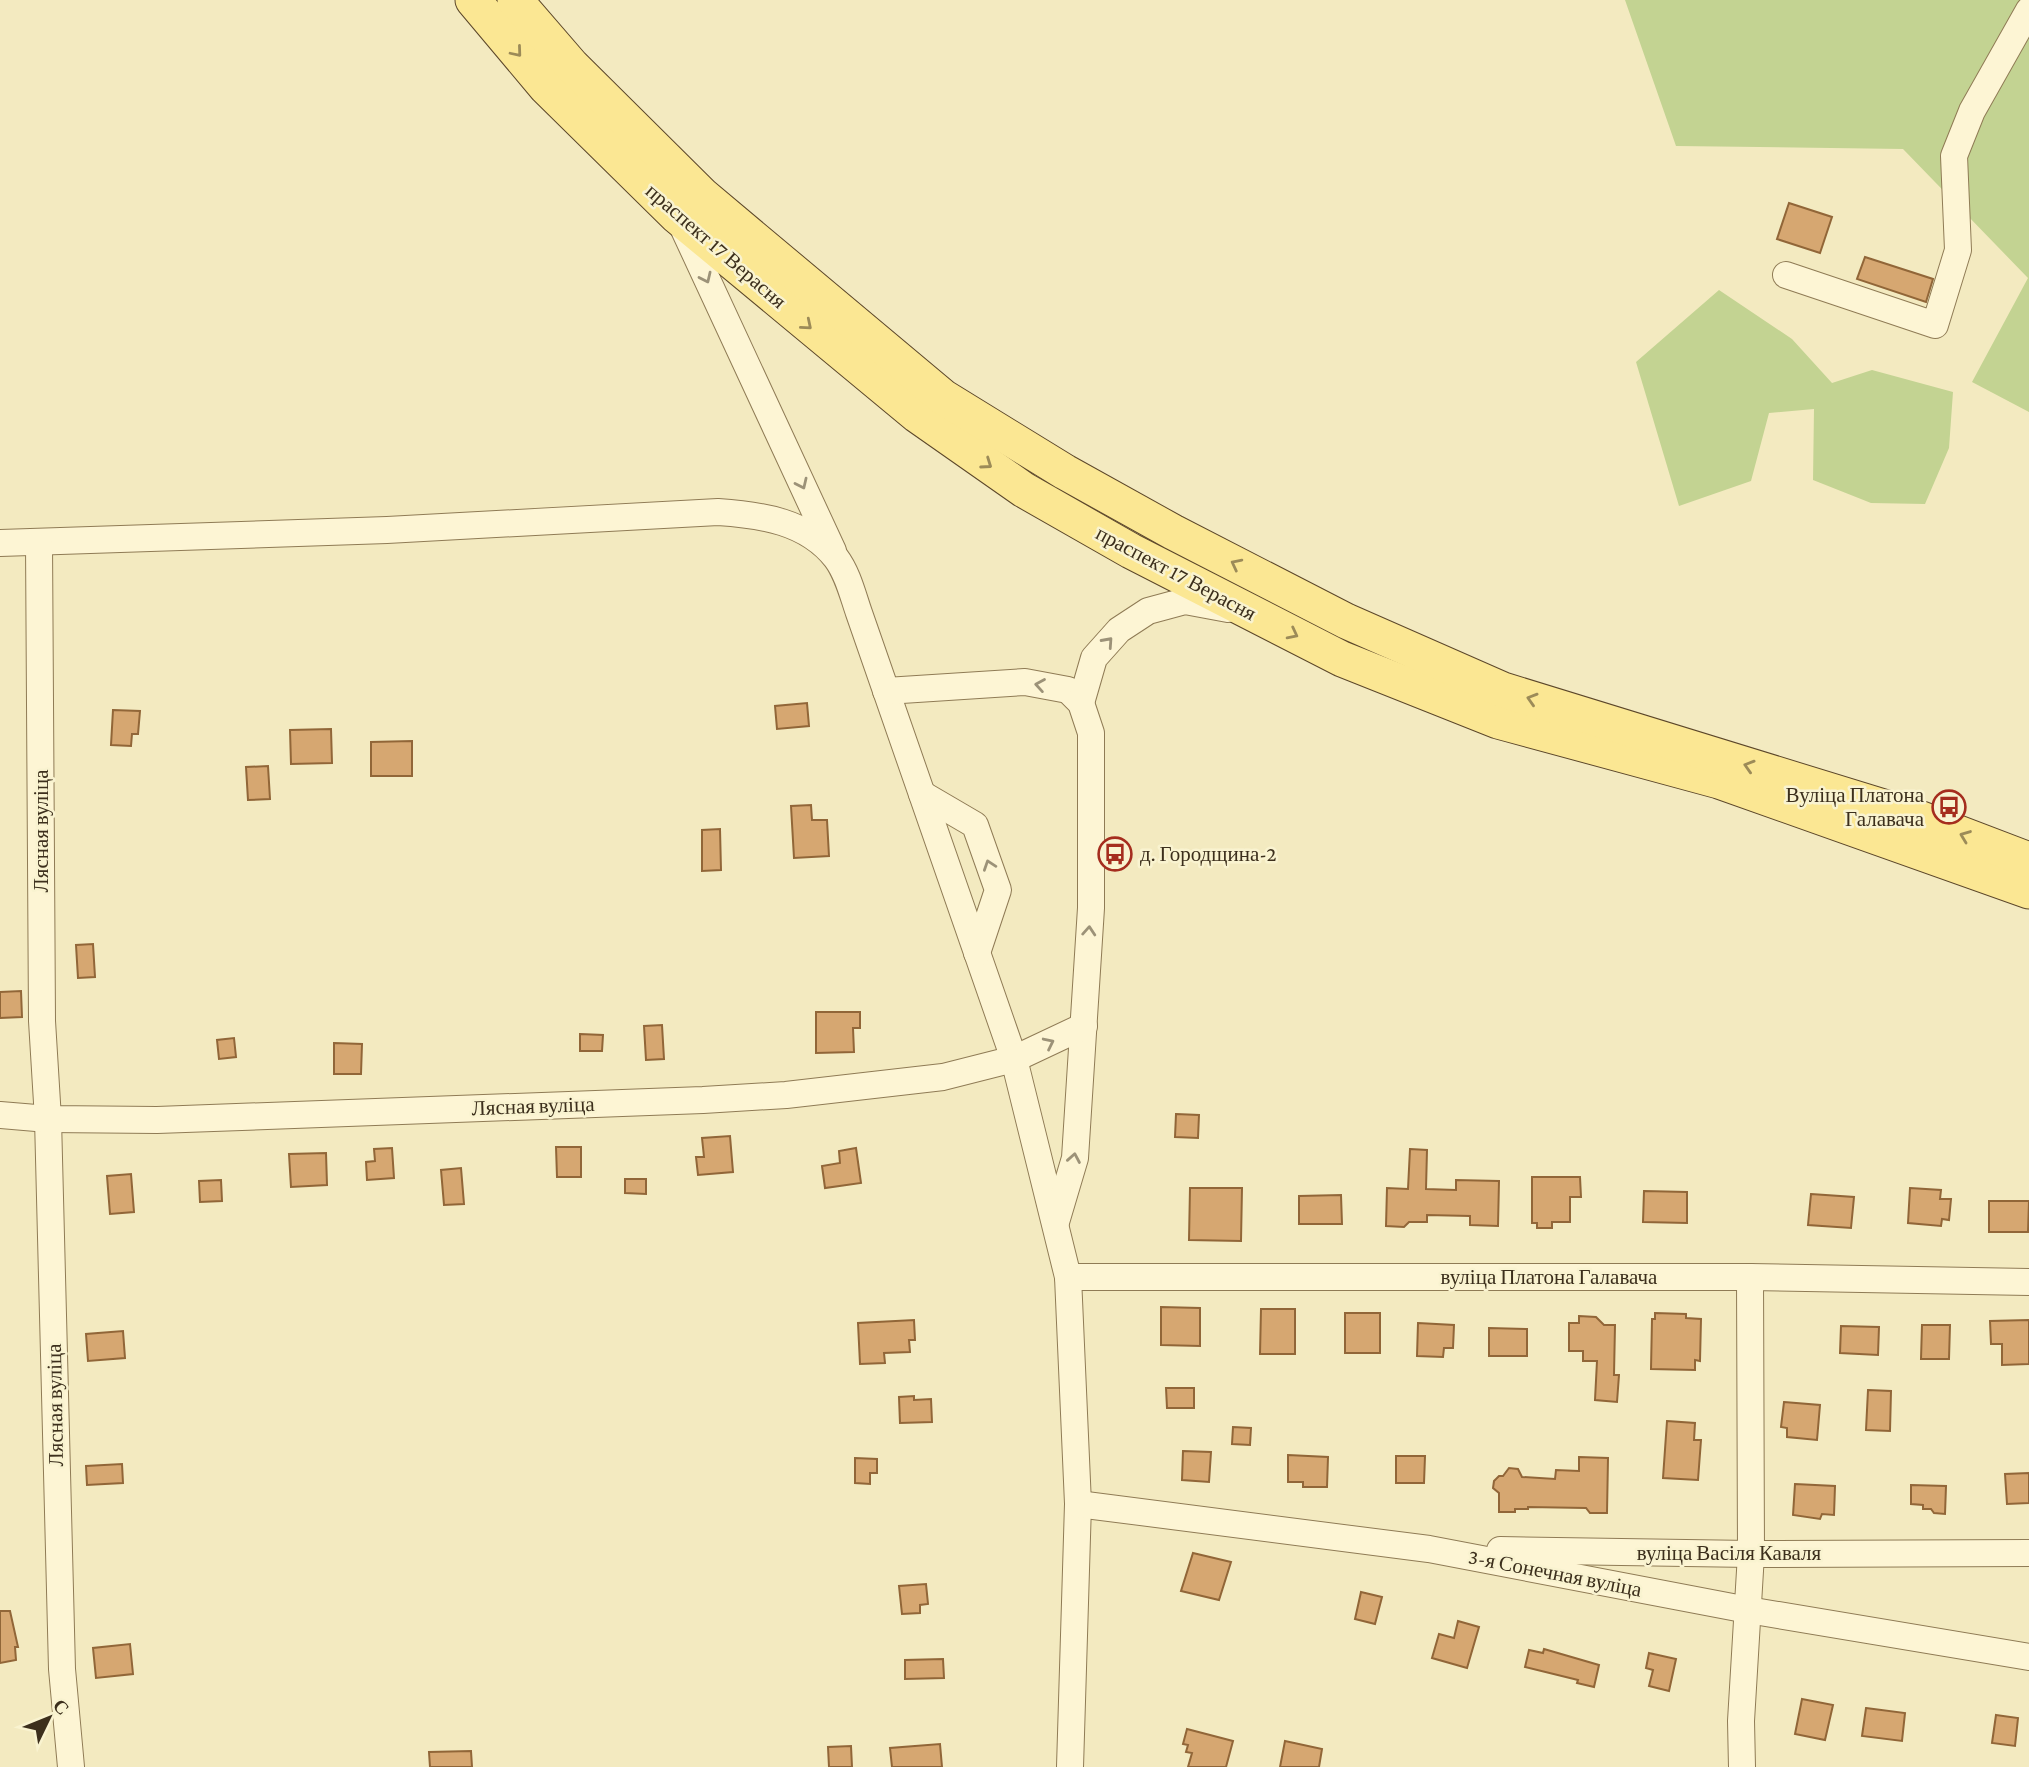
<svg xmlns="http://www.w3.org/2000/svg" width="2029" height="1767" font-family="'Crimson Pro',serif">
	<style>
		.green { fill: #c3d392 }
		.building { fill: #d6a771; stroke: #916638; stroke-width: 2 }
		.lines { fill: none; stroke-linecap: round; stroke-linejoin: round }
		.minor-casing { stroke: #8f7b55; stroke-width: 28 }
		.major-casing { stroke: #5c472a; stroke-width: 37 }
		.minor { stroke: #fdf5d4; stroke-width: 26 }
		.major { stroke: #fbe793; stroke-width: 35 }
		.oneway { stroke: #9c8b58 }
		.oneway2 { stroke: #9c9278 }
		.labels { text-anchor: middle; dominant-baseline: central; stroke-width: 5; stroke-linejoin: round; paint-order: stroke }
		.street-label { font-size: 21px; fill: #3c2f1c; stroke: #f9f3d0 }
		.poi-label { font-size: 21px; fill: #3c2f1c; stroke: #f9f3d0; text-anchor: end }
	</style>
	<rect width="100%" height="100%" fill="#f3eac0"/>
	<g class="green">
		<polygon points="1625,0 2029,0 2029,412 1972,382 2028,278 1903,149 1676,146"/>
		<polygon points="1719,290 1792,339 1832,383 1872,370 1953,392 1949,448 1925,504 1871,503 1813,480 1814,409 1769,413 1751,481 1679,506 1636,362"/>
	</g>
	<g class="building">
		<polygon points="1789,203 1832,217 1820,253 1777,239"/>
		<polygon points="1865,257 1933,279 1926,302 1857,279"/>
		<polygon points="807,703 809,726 777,729 775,706"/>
		<polygon points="113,710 140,711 138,734 132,734 131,746 111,745"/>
		<polygon points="331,729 332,763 291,764 290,730"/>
		<polygon points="412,741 412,776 371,776 371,742"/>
		<polygon points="268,766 270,799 248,800 246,767"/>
		<polygon points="811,805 812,820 827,820 829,856 794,858 791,806"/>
		<polygon points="720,829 721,870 702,871 702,830"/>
		<polygon points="93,944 95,977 78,978 76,945"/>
		<polygon points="21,991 22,1017 0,1018 0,992"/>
		<polygon points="816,1012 860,1012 860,1028 853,1028 854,1052 816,1053"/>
		<polygon points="662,1025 664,1059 646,1060 644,1026"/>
		<polygon points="580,1034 603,1035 602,1051 580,1051"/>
		<polygon points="234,1038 236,1057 219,1059 217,1040"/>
		<polygon points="334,1043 362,1044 361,1074 334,1074"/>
		<polygon points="1176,1114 1199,1115 1198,1138 1175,1137"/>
		<polygon points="730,1136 733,1172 698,1175 696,1157 704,1157 702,1138"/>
		<polygon points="556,1147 581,1147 581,1177 557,1177"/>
		<polygon points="392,1148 394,1178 367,1180 366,1162 375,1161 374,1149"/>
		<polygon points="856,1148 861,1183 825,1188 822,1166 840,1163 839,1151"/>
		<polygon points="1410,1149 1427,1150 1426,1189 1456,1190 1456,1180 1499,1181 1498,1226 1470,1225 1470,1216 1427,1215 1427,1222 1409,1222 1404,1227 1386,1226 1387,1188 1408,1189"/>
		<polygon points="326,1153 327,1185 291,1187 289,1154"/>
		<polygon points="461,1168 464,1204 444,1205 441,1170"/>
		<polygon points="131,1174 134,1212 110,1214 107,1176"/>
		<polygon points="1532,1177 1580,1177 1581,1197 1570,1197 1570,1222 1552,1222 1552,1228 1537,1228 1537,1223 1532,1223"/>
		<polygon points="625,1179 646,1179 646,1194 625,1193"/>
		<polygon points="221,1180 222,1201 200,1202 199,1181"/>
		<polygon points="1190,1188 1242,1188 1241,1241 1189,1240"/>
		<polygon points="1910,1188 1941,1190 1940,1199 1951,1199 1949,1220 1942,1219 1941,1226 1908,1223"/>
		<polygon points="1644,1191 1687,1192 1687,1223 1643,1222"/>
		<polygon points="1811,1194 1854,1197 1851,1228 1808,1225"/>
		<polygon points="1341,1195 1342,1224 1299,1224 1299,1196"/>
		<polygon points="1989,1201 2029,1201 2028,1232 1989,1232"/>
		<polygon points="1161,1307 1200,1308 1200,1346 1161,1345"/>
		<polygon points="1261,1309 1295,1309 1295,1354 1260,1354"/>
		<rect x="1345" y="1313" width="35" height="40"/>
		<polygon points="1655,1313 1686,1314 1686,1318 1701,1319 1700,1361 1695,1360 1695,1370 1651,1369 1652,1319 1655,1319"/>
		<polygon points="1579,1316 1596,1317 1604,1325 1615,1325 1614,1375 1619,1375 1617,1402 1595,1400 1597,1361 1583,1361 1583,1351 1569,1351 1569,1323 1579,1323"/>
		<polygon points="914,1320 915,1340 909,1340 910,1352 884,1353 885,1363 860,1364 858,1323"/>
		<polygon points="2029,1320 2029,1364 2002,1365 2002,1344 1991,1344 1990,1321"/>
		<polygon points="1418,1323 1454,1325 1453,1348 1444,1348 1443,1357 1417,1356"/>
		<polygon points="1922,1325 1950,1325 1949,1359 1921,1359"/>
		<polygon points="1841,1326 1879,1327 1878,1355 1840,1353"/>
		<polygon points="1489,1328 1527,1329 1527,1356 1489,1356"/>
		<polygon points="123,1331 125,1358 88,1361 86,1334"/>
		<polygon points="1166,1388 1194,1388 1194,1408 1167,1408"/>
		<polygon points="1868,1390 1891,1391 1890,1431 1866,1430"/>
		<polygon points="914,1396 914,1400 931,1399 932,1422 900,1423 899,1397"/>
		<polygon points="1784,1402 1820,1405 1817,1440 1787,1437 1787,1428 1781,1427"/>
		<polygon points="1667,1421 1695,1423 1694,1440 1701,1440 1698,1480 1663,1478"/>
		<polygon points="1233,1427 1251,1428 1250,1445 1232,1444"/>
		<polygon points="1183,1451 1211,1452 1209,1482 1182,1480"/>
		<polygon points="1288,1455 1328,1457 1327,1487 1303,1487 1303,1482 1288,1482"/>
		<polygon points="1396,1456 1425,1456 1424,1483 1396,1483"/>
		<polygon points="1579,1457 1608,1458 1607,1513 1590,1513 1586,1508 1528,1507 1528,1509 1515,1509 1515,1512 1499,1512 1499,1493 1493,1488 1494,1481 1499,1476 1503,1476 1509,1468 1518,1469 1522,1477 1555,1479 1556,1470 1579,1471"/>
		<polygon points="855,1458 877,1459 877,1473 870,1473 870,1484 855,1483"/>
		<polygon points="122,1464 123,1483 87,1485 86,1466"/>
		<polygon points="2029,1473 2029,1503 2007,1504 2005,1474"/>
		<polygon points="1795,1484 1835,1486 1834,1515 1822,1514 1820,1519 1793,1515"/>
		<polygon points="1911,1485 1946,1486 1945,1514 1934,1513 1931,1509 1923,1509 1923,1505 1911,1504"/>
		<polygon points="1193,1553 1231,1562 1219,1600 1181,1591"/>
		<polygon points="926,1584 928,1604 920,1605 920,1613 902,1614 899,1586"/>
		<polygon points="1361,1592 1382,1597 1375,1624 1355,1619"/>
		<polygon points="0,1611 10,1611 18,1647 15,1647 16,1660 0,1663"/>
		<polygon points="1458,1621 1479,1627 1467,1668 1432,1658 1439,1634 1454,1638"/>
		<polygon points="130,1644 133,1674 96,1678 93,1648"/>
		<polygon points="1544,1649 1599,1665 1594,1687 1577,1683 1578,1680 1525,1667 1529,1650 1543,1653"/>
		<polygon points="1649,1653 1676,1659 1669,1691 1649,1686 1653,1670 1646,1668"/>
		<polygon points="943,1659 944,1678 905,1679 905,1660"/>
		<polygon points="1802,1699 1833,1705 1825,1740 1795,1734"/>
		<polygon points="1866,1708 1905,1713 1902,1741 1862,1736"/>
		<polygon points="1996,1715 2018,1718 2015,1746 1992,1743"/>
		<polygon points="1187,1729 1233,1741 1226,1767 1188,1767 1192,1753 1186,1752 1188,1745 1183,1744"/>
		<polygon points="1285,1741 1322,1749 1319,1767 1280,1767"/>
		<polygon points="940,1744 942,1767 892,1767 890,1748"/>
		<polygon points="851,1746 852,1767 829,1767 828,1747"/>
		<polygon points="471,1751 472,1767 430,1767 429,1752"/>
	</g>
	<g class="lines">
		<defs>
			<g id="minor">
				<polyline points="680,221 833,551"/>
				<polyline points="1786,275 1935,325 1958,250 1954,156 1972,111 2029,10"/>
				<path d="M 0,543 L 387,530 L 718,512 C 761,515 807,521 836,558 C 848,574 853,596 859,613 L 1014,1059 L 1068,1277 L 1078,1504 L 1070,1767"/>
				<polyline points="39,543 42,1021 48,1119 62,1669 71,1767"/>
				<polyline points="886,691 1025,682 1068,690 1081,703 1091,733 1091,908 1075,1158 1056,1222"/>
				<polyline points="1081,703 1094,658 1119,630 1148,611 1185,601 1228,609"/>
				<polyline points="922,794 975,825 998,890 977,953"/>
				<polyline points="0,1115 48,1119 157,1120 703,1100 786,1095 943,1077 1014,1059 1084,1026"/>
				<polyline points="1068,1277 1750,1277 2029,1282"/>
				<polyline points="1078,1504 1429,1549 1748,1610 2029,1657"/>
				<polyline points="1500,1550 1751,1554 2029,1553"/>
				<polyline points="1742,1767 1741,1721 1751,1554 1750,1277"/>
			</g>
			<g id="major">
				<polyline points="473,0 546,87 677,216 917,415 1024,490 1131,551 1342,659 1498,721 1719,781 2029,891"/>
				<polyline points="515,0 572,66 702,195 943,397 1065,472 1173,532 1346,621 1503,690 1919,818 2029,860"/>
			</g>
		</defs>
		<use href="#minor" class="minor-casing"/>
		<use href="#major" class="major-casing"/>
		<use href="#minor" class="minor"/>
		<use href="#major" class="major"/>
	</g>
	<defs><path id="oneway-chevron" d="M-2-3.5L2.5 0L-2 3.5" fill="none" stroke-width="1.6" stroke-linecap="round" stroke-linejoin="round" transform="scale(1.75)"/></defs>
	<g class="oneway">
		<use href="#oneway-chevron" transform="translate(517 52) rotate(50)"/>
		<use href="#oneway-chevron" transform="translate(807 325) rotate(40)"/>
		<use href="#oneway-chevron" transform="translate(987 464) rotate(35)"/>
		<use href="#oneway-chevron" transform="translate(1236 564) rotate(-153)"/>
		<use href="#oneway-chevron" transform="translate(1293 634) rotate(27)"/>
		<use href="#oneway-chevron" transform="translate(1532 699) rotate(-163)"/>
		<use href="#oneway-chevron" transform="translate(1749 766) rotate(-163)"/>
		<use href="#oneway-chevron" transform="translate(1965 836) rotate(-159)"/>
	</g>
	<g class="oneway2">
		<use href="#oneway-chevron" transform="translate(706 278) rotate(65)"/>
		<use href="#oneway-chevron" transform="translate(802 484) rotate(65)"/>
		<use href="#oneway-chevron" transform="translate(1108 642) rotate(-48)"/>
		<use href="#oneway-chevron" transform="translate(1040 685) rotate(-170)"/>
		<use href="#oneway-chevron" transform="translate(989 865) rotate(-109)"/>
		<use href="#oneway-chevron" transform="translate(1089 931) rotate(-86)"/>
		<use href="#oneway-chevron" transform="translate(1049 1043) rotate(-26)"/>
		<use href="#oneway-chevron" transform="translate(1074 1158) rotate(-80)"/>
	</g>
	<defs>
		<symbol id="bus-ring" viewBox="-11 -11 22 22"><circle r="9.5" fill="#f9f3d0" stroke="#a52d1e" stroke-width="1.5"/><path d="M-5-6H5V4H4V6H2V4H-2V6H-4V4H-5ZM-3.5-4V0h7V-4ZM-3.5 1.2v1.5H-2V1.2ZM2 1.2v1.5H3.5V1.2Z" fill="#a52d1e"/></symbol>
	</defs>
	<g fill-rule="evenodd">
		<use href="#bus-ring" x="1930" y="788" width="38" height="38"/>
		<use href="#bus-ring" x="1096" y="835" width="38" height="38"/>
	</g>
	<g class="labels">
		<g class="street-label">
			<text transform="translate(716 246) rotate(41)">праспект 17 Верасня</text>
			<text transform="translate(1176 573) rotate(28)">праспект 17 Верасня</text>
			<text transform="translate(41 831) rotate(-90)">Лясная вуліца</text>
			<text transform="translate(533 1106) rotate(-2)">Лясная вуліца</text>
			<text x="1549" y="1277">вуліца Платона Галавача</text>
			<text transform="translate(55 1405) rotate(-91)">Лясная вуліца</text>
			<text x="1729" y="1553">вуліца Васіля Каваля</text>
			<text transform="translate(1555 1573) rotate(11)">3-я Сонечная вуліца</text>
		</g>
		<g class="poi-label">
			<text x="1924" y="795">Вуліца Платона<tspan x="1924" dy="24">Галавача</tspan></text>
			<text x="1140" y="854" text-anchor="start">д. Городщина-2</text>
		</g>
	</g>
	<g transform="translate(49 1718) rotate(47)" stroke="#f9f3d0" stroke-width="5" paint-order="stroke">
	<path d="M0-5L12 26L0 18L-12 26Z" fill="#3c2f1c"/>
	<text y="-10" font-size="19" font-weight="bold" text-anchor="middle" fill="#3c2f1c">С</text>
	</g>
</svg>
